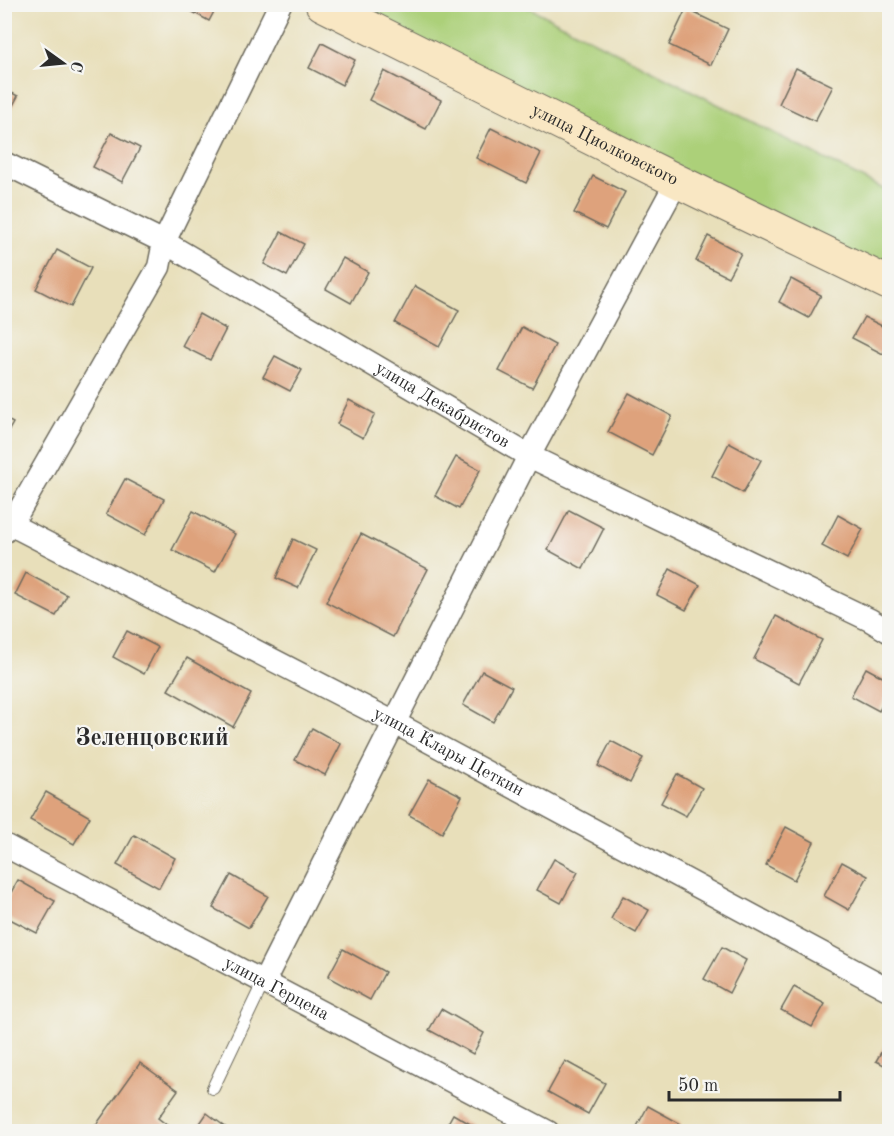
<svg xmlns="http://www.w3.org/2000/svg" width="894" height="1136" font-family="'Old Standard TT',serif">
	<style>
		.green { fill: #acd079; stroke: #6c7e52; stroke-width: 1.5 }
		.building { fill: #dea27c }
		.lines { fill: none; stroke-linecap: round; stroke-linejoin: round }
		.lane-casing { stroke: #6d6a5d; stroke-width: 14 }
		.street-casing { stroke: #6d6a5d; stroke-width: 25 }
		.secondary-casing { stroke: #6d6a5d; stroke-width: 35 }
		.lane { stroke: #fff; stroke-width: 12 }
		.street { stroke: #fff; stroke-width: 22 }
		.secondary { stroke: #f9e7c3; stroke-width: 33 }
		.labels { text-anchor: middle; dominant-baseline: central; stroke-width: 4.5; stroke-linejoin: round; paint-order: stroke }
		.street-label { font-size: 18px; fill: #2b2b2b; stroke: #f6f6f2 }
		.district-label { font-size: 24px; font-weight: bold; fill: #2b2b2b; stroke: #f6f6f2 }
	</style>
	<rect width="100%" height="100%" fill="#f6f6f2"/>
	<filter id="ink" filterUnits="userSpaceOnUse"><feTurbulence type="fractalNoise" baseFrequency=".0167" numOctaves="2"/><feDisplacementMap in="SourceGraphic" scale="12" xChannelSelector="R" yChannelSelector="G"/><feConvolveMatrix kernelMatrix="1 2 1 2 8 2 1 2 1" color-interpolation-filters="sRGB"/></filter>
	<filter id="wash" filterUnits="userSpaceOnUse"><feTurbulence type="fractalNoise" baseFrequency=".008" numOctaves="4" result="noise"/><feDisplacementMap in="SourceGraphic" scale="24" xChannelSelector="R" yChannelSelector="G"/><feGaussianBlur stdDeviation="1.35" result="paint"/><feColorMatrix in="noise" values="0 0 0 0 0 0 0 0 0 0 0 0 0 0 0 0 0 1.4 0 .05"/><feComposite in="paint" operator="in"/></filter>
	<g filter="url(#wash)">
		<rect width="100%" height="100%" fill="#e8dfba"/>
		<polygon class="green" points="322,5 524,5 889,192 889,284"/>
		<g id="blocks">
			<g class="building">
				<polygon points="178,4 218,4 209,21"/>
				<polygon points="686,9 728,29 711,65 669,45"/>
				<polygon points="322,43 355,60 342,85 309,68"/>
				<polygon points="796,68 833,86 815,121 779,104"/>
				<polygon points="384,71 441,100 426,129 369,100"/>
				<polygon points="4,89 18,96 4,122"/>
				<polygon points="491,128 541,153 526,183 476,158"/>
				<polygon points="111,133 140,148 122,182 93,167"/>
				<polygon points="593,176 625,192 606,229 574,213"/>
				<polygon points="281,232 304,244 287,276 264,264"/>
				<polygon points="708,236 741,253 728,277 696,261"/>
				<polygon points="57,250 91,268 71,307 36,289"/>
				<polygon points="343,258 368,272 351,303 326,289"/>
				<polygon points="791,279 821,295 809,318 779,302"/>
				<polygon points="415,286 459,310 439,347 395,323"/>
				<polygon points="199,314 226,329 210,360 182,346"/>
				<polygon points="864,317 890,330 890,341 883,354 852,338"/>
				<polygon points="522,327 555,345 532,388 499,371"/>
				<polygon points="275,356 302,370 290,391 263,377"/>
				<polygon points="629,393 672,416 652,455 608,432"/>
				<polygon points="349,400 375,414 363,438 337,424"/>
				<polygon points="4,418 13,423 4,439"/>
				<polygon points="729,443 761,460 743,493 712,476"/>
				<polygon points="456,457 480,470 459,509 435,496"/>
				<polygon points="125,479 164,499 145,535 106,514"/>
				<polygon points="569,510 604,528 583,569 548,550"/>
				<polygon points="193,511 235,534 215,572 172,550"/>
				<polygon points="838,515 863,529 847,559 822,546"/>
				<polygon points="361,534 428,569 393,637 326,602"/>
				<polygon points="293,539 316,550 298,588 276,578"/>
				<polygon points="670,569 700,585 686,610 657,595"/>
				<polygon points="26,573 67,595 56,616 15,595"/>
				<polygon points="776,616 822,640 799,683 754,659"/>
				<polygon points="127,631 158,647 144,674 113,657"/>
				<polygon points="187,658 251,694 233,727 168,690"/>
				<polygon points="866,668 890,681 890,690 879,711 851,696"/>
				<polygon points="482,671 512,687 493,722 463,705"/>
				<polygon points="312,728 341,744 325,775 295,760"/>
				<polygon points="611,741 643,758 630,783 598,766"/>
				<polygon points="677,774 702,788 686,816 661,803"/>
				<polygon points="429,779 462,796 442,833 409,815"/>
				<polygon points="46,792 90,817 74,844 30,820"/>
				<polygon points="786,827 814,842 794,880 766,865"/>
				<polygon points="134,835 175,858 159,888 117,865"/>
				<polygon points="554,859 578,872 561,903 537,890"/>
				<polygon points="842,862 868,876 849,910 824,896"/>
				<polygon points="231,875 268,896 249,928 213,908"/>
				<polygon points="18,880 55,901 37,933 4,916 4,905"/>
				<polygon points="623,896 649,910 636,933 611,919"/>
				<polygon points="722,947 746,960 729,993 704,979"/>
				<polygon points="343,949 385,972 370,1000 328,977"/>
				<polygon points="794,987 825,1004 812,1027 781,1010"/>
				<polygon points="441,1009 484,1033 473,1054 429,1030"/>
				<polygon points="890,1037 890,1068 876,1061"/>
				<polygon points="565,1061 605,1083 588,1114 548,1092"/>
				<polygon points="140,1063 178,1090 158,1118 176,1132 91,1132"/>
				<polygon points="648,1106 681,1124 677,1132 634,1132"/>
				<polygon points="207,1113 232,1132 194,1132"/>
				<polygon points="453,1114 484,1132 443,1132"/>
			</g>
		</g>
	</g>
	<g filter="url(#ink)">
		<use href="#blocks" fill-opacity="0" stroke="#6d6a5d" stroke-width="1.5"/>
		<g class="lines">
			<defs>
				<polyline id="lane" points="213,1088 264,981"/>
				<g id="street">
					<path id="s1" d="M 4,163 L 164,242 L 529,456 L 870,620 L 890,632"/>
					<path id="s2" d="M 4,521 L 395,723 L 890,990"/>
					<polyline points="4,532 11,525 159,267 164,242 280,4"/>
					<path id="s3" d="M 4,845 L 548,1132"/>
					<polyline points="264,981 529,456 677,181"/>
				</g>
				<g id="secondary">
					<path id="s4" d="M 322,4 L 677,181 L 890,284"/>
				</g>
			</defs>
			<use href="#lane" class="lane-casing"/>
			<use href="#street" class="street-casing"/>
			<use href="#secondary" class="secondary-casing"/>
			<use href="#lane" class="lane"/>
			<use href="#street" class="street"/>
			<use href="#secondary" class="secondary"/>
		</g>
	</g>
	<g class="labels">
		<g class="street-label">
			<text stroke="none"><textPath href="#s4" startOffset="316">улица Циолковского</textPath></text>
			<text stroke="none"><textPath href="#s1" startOffset="501">улица Декабристов</textPath></text>
			<text stroke="none"><textPath href="#s2" startOffset="501">улица Клары Цеткин</textPath></text>
			<text stroke="none"><textPath href="#s3" startOffset="308">улица Герцена</textPath></text>
		</g>
		<g class="district-label">
			<text x="152" y="739">Зеленцовский</text>
		</g>
	</g>
	<rect width="894" height="1136" fill="none" stroke="#f6f6f2" stroke-width="24"/>
	<g transform="translate(63 63) rotate(105)" stroke="#f6f6f2" stroke-width="4.5" paint-order="stroke">
	<path d="M0-4.5L10 22L0 15L-10 22Z" fill="#2b2b2b"/>
	<text y="-9" font-size="16" font-weight="bold" text-anchor="middle" fill="#2b2b2b">С</text>
	</g>
	<path d="M669 1091v9h171v-9" fill="none" stroke="#2b2b2b" stroke-width="3"/>
	<text x="678" y="1091" font-size="18" fill="#2b2b2b" stroke="#f6f6f2" stroke-width="4.5" paint-order="stroke">50 m</text>
</svg>
